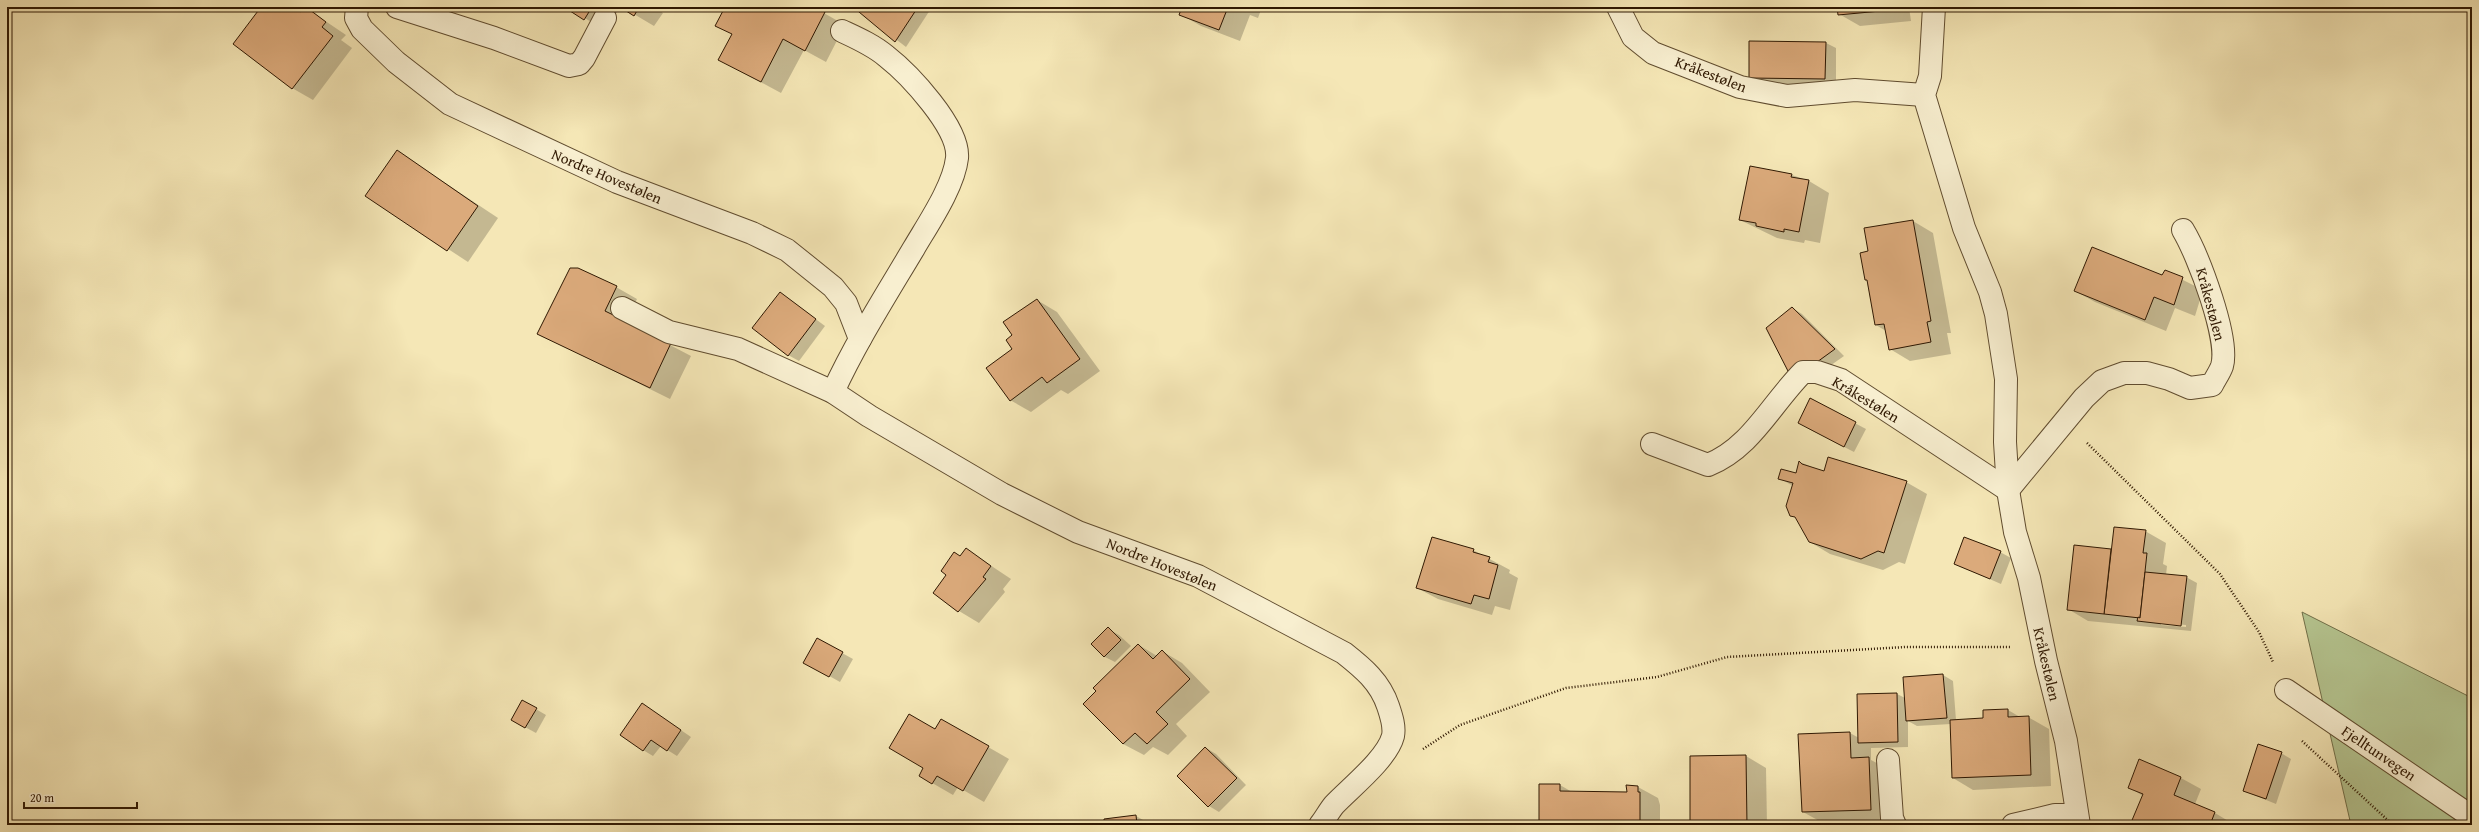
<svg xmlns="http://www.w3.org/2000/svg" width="2479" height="832" font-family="'Gentium Book Plus',serif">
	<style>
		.green { fill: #b6c792; stroke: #72704a }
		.shadow { fill: #0003; fill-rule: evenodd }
		.building { fill: #dbaa7b; stroke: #2f1802 }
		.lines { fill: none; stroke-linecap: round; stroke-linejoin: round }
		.service-casing { stroke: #604c2f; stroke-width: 24 }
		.path { stroke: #2f1802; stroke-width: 2.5; stroke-dasharray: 1 2; stroke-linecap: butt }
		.service { stroke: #f8efd0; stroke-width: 22 }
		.labels { text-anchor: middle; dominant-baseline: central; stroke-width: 3.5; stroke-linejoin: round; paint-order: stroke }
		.street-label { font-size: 15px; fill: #2f1802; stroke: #f8efd0 }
	</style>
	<rect width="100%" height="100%" fill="#f5e7b6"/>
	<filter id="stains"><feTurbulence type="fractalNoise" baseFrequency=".005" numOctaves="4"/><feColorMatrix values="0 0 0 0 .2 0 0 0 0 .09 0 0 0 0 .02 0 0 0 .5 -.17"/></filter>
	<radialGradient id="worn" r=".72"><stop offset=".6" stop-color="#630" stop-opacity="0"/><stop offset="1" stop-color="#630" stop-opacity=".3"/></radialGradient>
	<polygon class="green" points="2302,612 2472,698 2472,825 2351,825"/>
	<g class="shadow">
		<polygon points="196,7 208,7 205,12"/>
		<polygon points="262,7 299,7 303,10 306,8 346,35 341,40 352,48 313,100 292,88"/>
		<polygon points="569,7 654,7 663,13 654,26 627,10 617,12 604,31"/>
		<polygon points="726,7 825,7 822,12 845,25 826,62 804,50 781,93 740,71 733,34 717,25"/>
		<polygon points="854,7 932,7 906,47"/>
		<polygon points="1183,7 1262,7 1258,18 1250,15 1240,41 1201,26 1180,14"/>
		<polygon points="1838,7 1909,7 1911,21 1860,26 1839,14"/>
		<polygon points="1826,43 1836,48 1836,84 1761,84 1750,78"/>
		<polygon points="397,151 498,218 468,262 367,196"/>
		<polygon points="1792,175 1809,181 1829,193 1820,243 1805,240 1804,243 1777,238 1740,220"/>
		<polygon points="1913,221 1933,233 1951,333 1947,333 1951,354 1910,361 1890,349 1886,331 1876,325 1861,254 1869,252"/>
		<polygon points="2165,271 2203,290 2195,316 2175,308 2166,331 2095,302 2075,291 2163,276"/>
		<polygon points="616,287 637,299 626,322 691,356 670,399 539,334"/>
		<polygon points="780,293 825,326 799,361 788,355"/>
		<polygon points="1037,300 1057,312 1100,371 1068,394 1061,390 1031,412 1010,400 1014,336"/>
		<polygon points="1792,308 1802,314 1844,356 1817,375"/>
		<polygon points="1811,400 1866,429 1854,452 1809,429"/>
		<polygon points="1800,462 1824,472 1906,482 1927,494 1905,564 1899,562 1883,570 1830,554 1810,542 1797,518 1791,515 1793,486 1779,478 1796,474"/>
		<path d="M 2145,531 L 2166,543 L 2163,564 L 2167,566 L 2166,575 L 2186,577 L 2197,583 L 2191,631 L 2088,621 L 2068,609 L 2075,546 L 2112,550 ZM 2161,623 L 2186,625 L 2186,627 L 2161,625 Z"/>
		<polygon points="966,549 1011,579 1003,589 1005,592 979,623 959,611 960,557"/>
		<polygon points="1473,550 1510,570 1509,573 1518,578 1510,610 1495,606 1492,615 1438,599 1417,588"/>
		<polygon points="2000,552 2011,558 2001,584 1955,564"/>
		<polygon points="1108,629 1119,635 1131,646 1115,662 1105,657 1092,644"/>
		<polygon points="1139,645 1157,656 1162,651 1182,663 1210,692 1176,724 1187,736 1168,755 1153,747 1144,755 1123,744"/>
		<polygon points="842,653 853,659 840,682 815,668"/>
		<polygon points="1943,675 1953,681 1956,720 1984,719 2008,710 2020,717 2028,717 2049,729 2051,786 1973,790 1953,778 1951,724 1917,726 1908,721 1908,747 1871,748 1871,760 1890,770 1891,822 1823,823 1803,812 1799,734 1850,733 1859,738 1897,694 1905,698 1904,678"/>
		<polygon points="522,701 546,715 536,733 512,720"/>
		<polygon points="653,711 691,737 677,756 661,746 653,756 643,750"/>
		<polygon points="941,720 1009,759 984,802 958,787 953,795 920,776"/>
		<polygon points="1206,748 1216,754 1246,785 1219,812 1209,806 1178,776"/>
		<polygon points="2281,753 2291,759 2276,804 2244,791"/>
		<polygon points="1746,756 1766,768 1767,825 1691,825"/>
		<polygon points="2181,778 2201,789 2195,804 2215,813 2235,825 2131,825 2143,796 2129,787"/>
		<polygon points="1560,785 1572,792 1628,793 1638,787 1658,798 1660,805 1660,825 1540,825"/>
		<polygon points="1136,816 1152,825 1105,825 1105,819"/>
	</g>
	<g class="building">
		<polygon points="261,7 295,7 301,12 306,7 326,22 322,27 333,36 292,89 233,44"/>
		<polygon points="568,7 592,7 584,20 567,9"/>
		<polygon points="620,7 639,7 634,16"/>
		<polygon points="725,7 815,7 825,12 805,51 783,39 761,82 718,60 732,34 715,26"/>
		<polygon points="853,7 918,7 895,42"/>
		<polygon points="1182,7 1228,7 1219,30 1179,15"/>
		<polygon points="1837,7 1890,7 1891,10 1838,15"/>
		<polygon points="1749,41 1826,42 1825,79 1749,78"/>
		<polygon points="397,150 478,206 447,251 365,196"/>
		<polygon points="1750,166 1792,174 1791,177 1809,180 1799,232 1784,229 1784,232 1756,226 1756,223 1739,220"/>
		<polygon points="1913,220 1931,321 1927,322 1931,342 1889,350 1884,324 1875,325 1867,280 1865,280 1860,253 1868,251 1864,228"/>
		<polygon points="2092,247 2162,275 2165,270 2183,277 2174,305 2154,297 2145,320 2074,291"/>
		<polygon points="570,268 578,268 617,286 605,311 671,343 650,388 537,334"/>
		<polygon points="780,292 816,319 788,356 752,328"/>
		<polygon points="1037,299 1080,359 1047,383 1042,377 1010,401 986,368 1012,349 1006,340 1012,335 1003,322"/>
		<polygon points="1792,307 1835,349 1806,370 1790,375 1766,328"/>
		<polygon points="1810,398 1856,422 1844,447 1798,423"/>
		<polygon points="1828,457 1907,481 1884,553 1878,551 1861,559 1809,542 1795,517 1790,516 1786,506 1793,483 1778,479 1781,469 1796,473 1799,461 1802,464 1824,471"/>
		<polygon points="2114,527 2146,530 2143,553 2147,553 2140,618 2104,614"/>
		<polygon points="1432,537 1474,549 1473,552 1490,557 1488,562 1498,565 1489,599 1474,595 1471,604 1416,588"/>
		<polygon points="1964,537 2001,551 1990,579 1954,564"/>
		<polygon points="2074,545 2111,549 2104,614 2067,610"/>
		<polygon points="966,548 991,566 983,577 986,579 958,612 933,593 946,575 941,571 954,552 960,556"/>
		<polygon points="2145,572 2187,576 2181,626 2137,621 2138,617 2140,618"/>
		<polygon points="1108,627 1121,640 1104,657 1091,644"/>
		<polygon points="817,638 843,652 829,677 803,663"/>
		<polygon points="1138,644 1153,659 1162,650 1190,679 1156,712 1168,724 1147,744 1135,733 1123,744 1083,704 1096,691 1093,688"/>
		<polygon points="1943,674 1947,718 1906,721 1903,677"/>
		<polygon points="1897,693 1898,742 1858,743 1857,694"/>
		<polygon points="522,700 537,708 525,728 511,720"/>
		<polygon points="642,703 681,730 667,751 651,740 643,751 620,735"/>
		<polygon points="2008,709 2008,717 2029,716 2031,775 1952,778 1950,720 1983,718 1983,710"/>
		<polygon points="909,714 935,729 941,719 989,746 963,791 937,776 932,784 919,776 923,768 889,748"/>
		<polygon points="1850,732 1851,758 1869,757 1871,810 1802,812 1798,734"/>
		<polygon points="2258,744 2282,752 2266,799 2243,791"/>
		<polygon points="1205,747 1237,778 1208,807 1177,776"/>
		<polygon points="1746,755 1747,825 1690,825 1690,756"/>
		<polygon points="2139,759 2181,777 2174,795 2215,812 2210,825 2130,825 2143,794 2128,788"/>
		<polygon points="1539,784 1560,784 1560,791 1627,792 1626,785 1638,786 1638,792 1640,792 1640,825 1539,825"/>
		<polygon points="1136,815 1137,825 1104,825 1104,819"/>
	</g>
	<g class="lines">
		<defs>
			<g id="service">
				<polyline points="357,7 356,18 362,29 396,62 450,104 617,182 752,233 787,250 833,287 846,303 860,339"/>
				<polyline points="397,7 494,38 569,66 579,64 584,58 605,18"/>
				<polyline points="1618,7 1633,37 1653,53 1740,87 1787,96 1855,90 1924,95"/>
				<polyline points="1934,7 1930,76 1924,95 1964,228 1990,292 1996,314 2006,379 2005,442 2008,490 2015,532 2029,578 2046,661 2066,741 2079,825"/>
				<path d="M 622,308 L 669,332 L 738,349 L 833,392 L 869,416 L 1002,494 L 1078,532 L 1198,576 L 1344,653 C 1363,668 1380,682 1388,706 C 1391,715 1395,726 1393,736 C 1387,759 1350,788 1334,805 C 1329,811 1325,819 1320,825"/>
				<path d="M 833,392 C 856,342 886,295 914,248 C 928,224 954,186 957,158 C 960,128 909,74 886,56 C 873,45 857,38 842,31"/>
				<path d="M 1652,444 L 1708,465 C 1751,448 1771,404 1803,372 L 1817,372 L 1841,380 L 2008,490 L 2084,398 L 2102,381 L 2124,373 L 2147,373 L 2169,379 L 2190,388 L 2212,385 C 2215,379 2220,372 2222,366 C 2230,339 2198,255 2183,230"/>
				<polyline points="2286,690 2472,817"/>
				<polyline points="1888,760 1892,818 1895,825"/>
				<polyline points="2013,825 2055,815 2076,815"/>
			</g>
		</defs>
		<use href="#service" class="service-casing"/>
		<g class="path">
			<polyline points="2087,443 2220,574 2259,632 2273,662"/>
			<polyline points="2302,741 2393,825"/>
			<polyline points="1423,749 1460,725 1566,688 1657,677 1727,657 1906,647 2011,647"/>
		</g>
		<use href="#service" class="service"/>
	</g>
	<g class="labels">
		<g class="street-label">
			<text transform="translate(1711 74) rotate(21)">Kråkestølen</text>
			<text transform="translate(607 176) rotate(23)">Nordre Hovestølen</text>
			<text transform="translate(2211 304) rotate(75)">Kråkestølen</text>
			<text transform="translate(1866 399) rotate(31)">Kråkestølen</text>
			<text transform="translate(1162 564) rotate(22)">Nordre Hovestølen</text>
			<text transform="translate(2047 664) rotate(77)">Kråkestølen</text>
			<text transform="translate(2379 753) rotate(34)">Fjelltunvegen</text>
		</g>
	</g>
	<rect width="2479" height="832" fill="none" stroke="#f5e7b6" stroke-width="24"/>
	<rect x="8" y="8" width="2463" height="816" fill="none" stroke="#2f1802" stroke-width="2"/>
	<rect x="12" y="12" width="2455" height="808" fill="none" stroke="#2f1802"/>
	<path d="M24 802v6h113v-6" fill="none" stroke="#2f1802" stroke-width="2"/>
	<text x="30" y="802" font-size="12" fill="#2f1802" stroke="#f8efd0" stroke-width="3" paint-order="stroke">20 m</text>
	<rect width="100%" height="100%" filter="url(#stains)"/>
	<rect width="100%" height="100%" fill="url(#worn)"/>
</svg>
